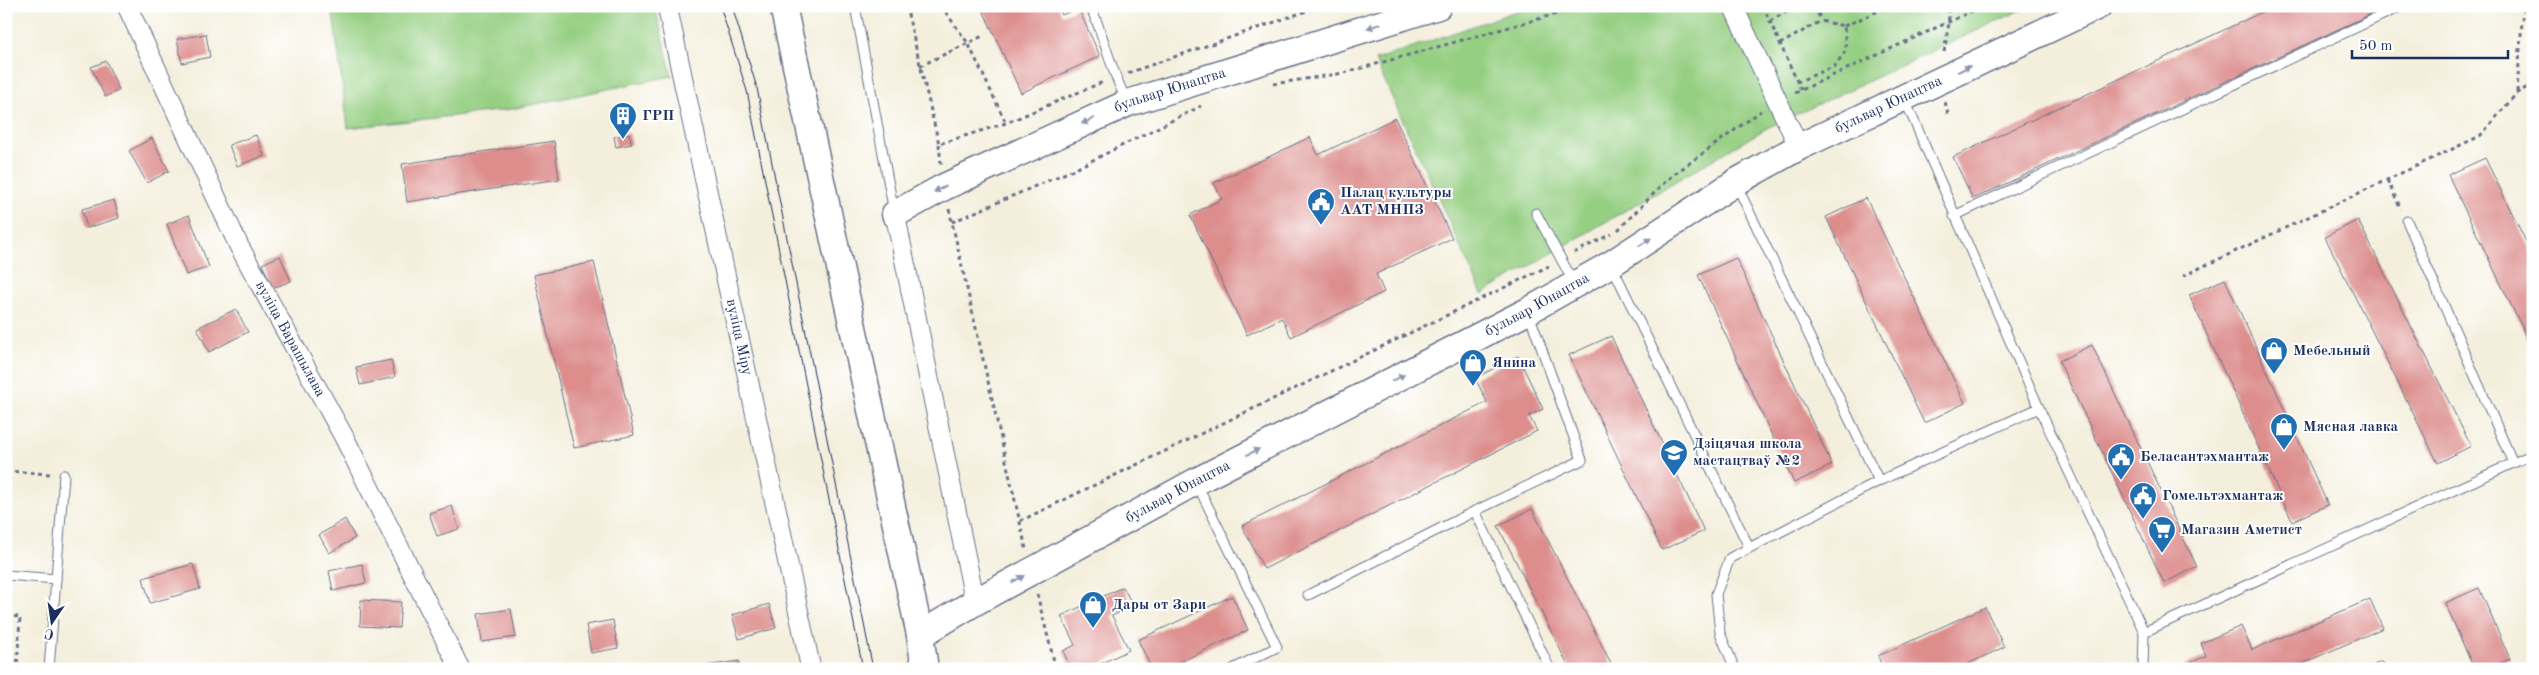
<svg xmlns="http://www.w3.org/2000/svg" width="2539" height="675" font-family="'Old Standard TT',serif">
	<style>
		.green { fill: #95cf82; stroke: #587f70 }
		.building { fill: #dc8d8c }
		.lines { fill: none; stroke-linecap: round; stroke-linejoin: round }
		.lane-casing { stroke: #67728a; stroke-width: 11 }
		.street-casing { stroke: #67728a; stroke-width: 21 }
		.secondary-casing { stroke: #67728a; stroke-width: 29 }
		.path { stroke: #67728a; stroke-width: 3; stroke-dasharray: 4 4; stroke-linecap: butt }
		.lane { stroke: #fff; stroke-width: 9 }
		.street { stroke: #fff; stroke-width: 19 }
		.secondary { stroke: #fff; stroke-width: 26 }
		.tram { stroke: #1b2f5e; stroke-width: 1 }
		.oneway { fill: #8d97ae }
		.labels { text-anchor: middle; dominant-baseline: central; stroke-width: 4; stroke-linejoin: round; paint-order: stroke }
		.street-label { font-size: 15px; fill: #1b2f5e; stroke: #fff }
		.poi-label { font-size: 15px; font-weight: bold; fill: #1b2f5e; stroke: #fff; text-anchor: start }
	</style>
	<rect width="100%" height="100%" fill="#fff"/>
	<filter id="ink" filterUnits="userSpaceOnUse"><feTurbulence type="fractalNoise" baseFrequency=".02" numOctaves="2"/><feDisplacementMap in="SourceGraphic" scale="10" xChannelSelector="R" yChannelSelector="G"/><feConvolveMatrix kernelMatrix="1 2 1 2 8 2 1 2 1" color-interpolation-filters="sRGB"/></filter>
	<filter id="wash" filterUnits="userSpaceOnUse"><feTurbulence type="fractalNoise" baseFrequency=".0096" numOctaves="4" result="noise"/><feDisplacementMap in="SourceGraphic" scale="20" xChannelSelector="R" yChannelSelector="G"/><feGaussianBlur stdDeviation="1.12" result="paint"/><feColorMatrix in="noise" values="0 0 0 0 0 0 0 0 0 0 0 0 0 0 0 0 0 1.4 0 .05"/><feComposite in="paint" operator="in"/></filter>
	<g filter="url(#wash)">
		<rect width="100%" height="100%" fill="#f4efdd"/>
		<g class="green">
			<polygon points="332,6 655,6 672,76 506,110 348,128"/>
			<polygon points="1531,6 2030,6 1767,128 1482,294 1375,60"/>
		</g>
		<g id="blocks">
			<g class="building">
				<polygon points="981,6 1058,6 1062,15 1078,8 1100,56 1021,93"/>
				<polygon points="2275,6 2388,6 1973,199 1953,157"/>
				<polygon points="206,34 210,57 182,63 177,39"/>
				<polygon points="106,61 119,90 105,97 91,67"/>
				<polygon points="1395,118 1452,238 1376,274 1384,292 1291,337 1282,318 1247,335 1190,215 1222,199 1214,183 1310,137 1318,155"/>
				<polygon points="629,133 632,144 616,147 614,137"/>
				<polygon points="256,135 264,156 237,166 229,145"/>
				<polygon points="152,138 169,171 147,183 129,151"/>
				<polygon points="554,141 559,179 407,202 402,164"/>
				<polygon points="2485,158 2533,256 2533,350 2448,175"/>
				<polygon points="1866,198 1965,403 1924,423 1826,217"/>
				<polygon points="114,200 119,218 87,228 82,209"/>
				<polygon points="189,215 209,267 186,275 167,224"/>
				<polygon points="2358,220 2471,446 2438,463 2325,237"/>
				<polygon points="280,256 291,281 273,288 262,264"/>
				<polygon points="1736,258 1832,465 1794,483 1698,275"/>
				<polygon points="594,262 634,435 574,448 534,275"/>
				<polygon points="2225,279 2328,505 2292,521 2189,295"/>
				<polygon points="236,309 248,332 209,352 197,328"/>
				<polygon points="1611,336 1704,531 1662,550 1569,355"/>
				<polygon points="2092,345 2197,567 2164,583 2059,361"/>
				<polygon points="1518,356 1543,409 1529,416 1537,431 1264,569 1242,526 1487,402 1475,378"/>
				<polygon points="391,360 395,377 360,385 356,367"/>
				<polygon points="452,506 459,529 437,536 429,513"/>
				<polygon points="1532,509 1614,669 1570,669 1498,526"/>
				<polygon points="345,519 355,538 329,553 319,535"/>
				<polygon points="193,564 200,589 150,603 143,578"/>
				<polygon points="362,564 366,583 333,591 329,571"/>
				<polygon points="1123,587 1133,606 1112,616 1129,650 1090,669 1071,669 1063,651 1075,645 1061,616"/>
				<polygon points="2479,588 2510,659 2488,669 2474,669 2445,603"/>
				<polygon points="1232,596 1248,630 1165,669 1152,669 1138,640"/>
				<polygon points="2370,599 2383,628 2290,669 2187,669 2185,665 2206,656 2201,643 2241,626 2252,650"/>
				<polygon points="361,600 401,602 399,628 360,626"/>
				<polygon points="769,604 776,628 739,639 732,615"/>
				<polygon points="1985,607 2004,647 1957,669 1883,669 1878,656"/>
				<polygon points="511,609 516,637 482,642 478,614"/>
				<polygon points="613,620 618,648 591,653 586,625"/>
				<polygon points="739,661 740,669 705,669 705,666"/>
			</g>
		</g>
	</g>
	<g filter="url(#ink)">
		<use href="#blocks" fill-opacity="0" stroke="#67728a" stroke-width="1"/>
		<g class="lines">
			<defs>
				<g id="lane">
					<polyline points="855,6 894,212"/>
					<path d="M 1090,6 C 1105,37 1110,70 1127,101"/>
					<polyline points="1905,100 2039,408 2144,632 2143,669"/>
					<polyline points="1736,184 1879,481"/>
					<polyline points="1536,213 1574,283"/>
					<polyline points="1954,216 2402,6"/>
					<polyline points="2407,221 2513,463"/>
					<polyline points="1612,266 1749,547"/>
					<polyline points="1529,314 1582,460 1475,511 1550,669"/>
					<polyline points="1197,484 1277,647 1233,669"/>
					<polyline points="6,575 56,579"/>
					<polyline points="1308,595 1475,511"/>
					<polyline points="2144,632 2533,454"/>
					<polyline points="49,669 64,475"/>
					<polyline points="1735,669 1720,633 1716,594 1730,558 1879,481 2039,408"/>
					<polyline points="2378,669 2380,667"/>
				</g>
				<g id="street">
					<path id="s1" d="M 127,6 L 239,246 L 344,437 L 460,669"/>
					<path id="s2" d="M 667,6 L 811,669"/>
					<polyline points="1733,6 1799,147"/>
					<polyline points="895,214 975,602"/>
				</g>
				<g id="secondary">
					<polyline points="783,6 920,635 925,669"/>
					<path id="s3" d="M 895,214 L 944,187 L 1128,103 L 1438,6"/>
					<path id="s4" d="M 920,635 L 975,602 L 1195,482 L 1528,311 L 1611,264 L 1736,182 L 1799,147 L 2098,6"/>
				</g>
			</defs>
			<use href="#lane" class="lane-casing"/>
			<use href="#street" class="street-casing"/>
			<use href="#secondary" class="secondary-casing"/>
			<g class="path">
				<polyline points="906,6 939,144 1006,123 1103,82"/>
				<polyline points="941,6 968,43 1006,123"/>
				<polyline points="1763,6 1801,90"/>
				<polyline points="1815,6 1821,21"/>
				<polyline points="1770,21 1797,6"/>
				<polyline points="1844,26 1890,6"/>
				<polyline points="1780,44 1821,21 1844,26 1846,50 1835,66 1797,82"/>
				<polyline points="1944,52 1949,23 1948,6"/>
				<polyline points="920,66 985,35"/>
				<polyline points="1128,73 1321,6"/>
				<polyline points="1273,84 1344,73 1585,6"/>
				<polyline points="2517,92 2523,6"/>
				<polyline points="1795,93 1983,6"/>
				<polyline points="1945,102 1948,114"/>
				<polyline points="939,144 941,164"/>
				<polyline points="2387,180 2401,209"/>
				<polyline points="949,209 1026,549"/>
				<polyline points="952,222 1075,169 1201,106"/>
				<polyline points="1618,230 1669,178 1761,111"/>
				<polyline points="1574,253 1611,234"/>
				<polyline points="2183,276 2480,136 2517,93 2533,84"/>
				<polyline points="6,471 51,474"/>
				<polyline points="1020,521 1549,266"/>
				<polyline points="1037,594 1056,669"/>
				<polyline points="6,616 20,617 17,669"/>
			</g>
			<use href="#lane" class="lane"/>
			<use href="#street" class="street"/>
			<use href="#secondary" class="secondary"/>
			<g class="tram">
				<polyline points="720,6 747,91 863,669"/>
				<polyline points="732,6 757,88 873,669"/>
			</g>
		</g>
		<defs><path id="oneway-solid" d="M-6-.8H1V-3.2L6.5 0L1 3.2V.8H-6Z" transform="scale(1.25)"/></defs>
		<g class="oneway">
			<use href="#oneway-solid" transform="translate(1374 26) rotate(163)"/>
			<use href="#oneway-solid" transform="translate(1964 69) rotate(-25)"/>
			<use href="#oneway-solid" transform="translate(1088 121) rotate(156)"/>
			<use href="#oneway-solid" transform="translate(940 189) rotate(152)"/>
			<use href="#oneway-solid" transform="translate(1645 242) rotate(-33)"/>
			<use href="#oneway-solid" transform="translate(1398 378) rotate(-27)"/>
			<use href="#oneway-solid" transform="translate(1253 452) rotate(-27)"/>
			<use href="#oneway-solid" transform="translate(1018 579) rotate(-29)"/>
		</g>
	</g>
	<defs>
		<symbol id="building-pin" viewBox="-11 -11 22 30"><path d="M0 17L-7.5 6A9.5 9.5 0 1 1 7.5 6Z" fill="#1f6fb2" stroke="#fff"/><path d="M-4-6H4V6H1V3H-1V6H-4ZM-2.5-4.3h1.7v1.8h-1.7ZM.8-4.3h1.7v1.8H.8ZM-2.5-1h1.7V.8h-1.7ZM.8-1h1.7V.8H.8Z" fill="#fff"/></symbol>
		<symbol id="civic-pin" viewBox="-11 -11 22 30"><path d="M0 17L-7.5 6A9.5 9.5 0 1 1 7.5 6Z" fill="#1f6fb2" stroke="#fff"/><path d="M-.6-6.5H3V-4.5H.6V-3L4-1V1h2V6H-6V1h2V-1L-.6-3ZM-1.2 2.5V6h2.4V2.5Z" fill="#fff"/></symbol>
		<symbol id="shop-pin" viewBox="-11 -11 22 30"><path d="M0 17L-7.5 6A9.5 9.5 0 1 1 7.5 6Z" fill="#1f6fb2" stroke="#fff"/><path d="M-5-2.5h2.3a2.7 3.5 0 0 1 5.4 0H5L5.5 6h-11ZM-1.5-2.5h3a1.5 2.3 0 0 0-3 0Z" fill="#fff"/></symbol>
		<symbol id="school-pin" viewBox="-11 -11 22 30"><path d="M0 17L-7.5 6A9.5 9.5 0 1 1 7.5 6Z" fill="#1f6fb2" stroke="#fff"/><path d="M0-5L7-2L0 1L-7-2ZM-4 1L0 2.5L4 1V4Q0 6-4 4Z" fill="#fff"/></symbol>
		<symbol id="supermarket-pin" viewBox="-11 -11 22 30"><path d="M0 17L-7.5 6A9.5 9.5 0 1 1 7.5 6Z" fill="#1f6fb2" stroke="#fff"/><path d="M-6-5.5h2.5l.6 2H6L4.5 2H-2.5L-4.4-4H-6ZM-1.5 3.2a1.3 1.3 0 1 0 .1 0ZM3 3.2a1.3 1.3 0 1 0 .1 0Z" fill="#fff"/></symbol>
	</defs>
	<g fill-rule="evenodd">
		<use href="#building-pin" x="607" y="100" width="32" height="43"/>
		<use href="#civic-pin" x="1305" y="186" width="32" height="43"/>
		<use href="#shop-pin" x="2258" y="335" width="32" height="43"/>
		<use href="#shop-pin" x="1457" y="347" width="32" height="43"/>
		<use href="#shop-pin" x="2268" y="411" width="32" height="43"/>
		<use href="#school-pin" x="1658" y="437" width="32" height="43"/>
		<use href="#civic-pin" x="2105" y="441" width="32" height="43"/>
		<use href="#civic-pin" x="2127" y="480" width="32" height="43"/>
		<use href="#supermarket-pin" x="2146" y="514" width="32" height="43"/>
		<use href="#shop-pin" x="1077" y="589" width="32" height="43"/>
	</g>
	<g class="labels">
		<g class="street-label">
			<text stroke="none"><textPath href="#s3" startOffset="302">бульвар Юнацтва</textPath></text>
			<text stroke="none"><textPath href="#s4" startOffset="1105">бульвар Юнацтва</textPath></text>
			<text stroke="none"><textPath href="#s4" startOffset="700">бульвар Юнацтва</textPath></text>
			<text stroke="none"><textPath href="#s2" startOffset="339">вуліца Міру</textPath></text>
			<text stroke="none"><textPath href="#s1" startOffset="371">вуліца Варашылава</textPath></text>
			<text stroke="none"><textPath href="#s4" startOffset="295">бульвар Юнацтва</textPath></text>
		</g>
		<g class="poi-label">
			<text x="642" y="116">ГРП</text>
			<text x="1340" y="193">Палац культуры<tspan x="1340" dy="17">ААТ МНПЗ</tspan></text>
			<text x="2293" y="351">Мебельный</text>
			<text x="1492" y="363">Янина</text>
			<text x="2303" y="427">Мясная лавка</text>
			<text x="1693" y="444">Дзіцячая школа<tspan x="1693" dy="17">мастацтваў №2</tspan></text>
			<text x="2140" y="457">Беласантэхмантаж</text>
			<text x="2162" y="496">Гомельтэхмантаж</text>
			<text x="2181" y="530">Магазин Аметист</text>
			<text x="1112" y="605">Дары от Зари</text>
		</g>
	</g>
	<rect width="2539" height="675" fill="none" stroke="#fff" stroke-width="25"/>
	<g transform="translate(52 622) rotate(193)" stroke="#ffffff" stroke-width="4" paint-order="stroke">
	<path d="M0-4L9 19L0 12L-9 19Z" fill="#1b2f5e"/>
	<text y="-8" font-size="14" font-weight="bold" text-anchor="middle" fill="#1b2f5e">С</text>
	</g>
	<path d="M2352 50v8h156v-8" fill="none" stroke="#1b2f5e" stroke-width="2.5"/>
	<text x="2359" y="50" font-size="15" fill="#1b2f5e" stroke="#ffffff" stroke-width="4" paint-order="stroke">50 m</text>
</svg>
